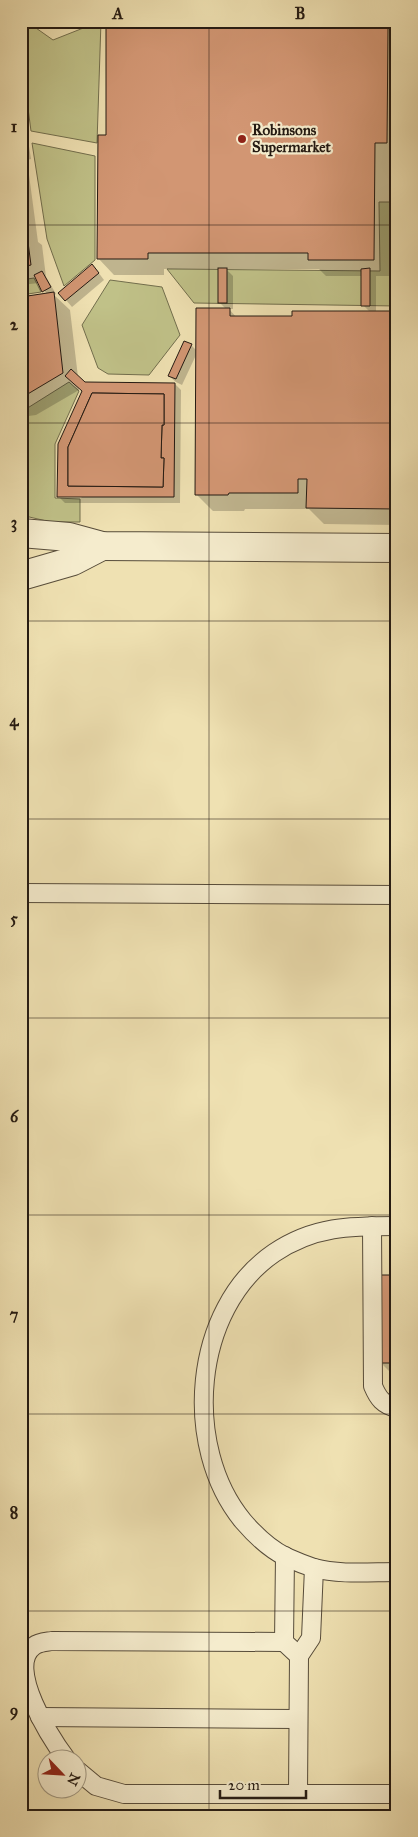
<svg xmlns="http://www.w3.org/2000/svg" width="418" height="1837" font-family="'IM FELL Great Primer',serif">
	<style>
		.green { fill: #c0c188; stroke: #726e4d }
		.shadow { fill: #0003; fill-rule: evenodd }
		.building { fill: #d29673; stroke: #241a12; fill-rule: evenodd }
		.lines { fill: none; stroke-linecap: round; stroke-linejoin: round }
		.lane-casing { stroke: #574c3a; stroke-width: 20 }
		.street-casing { stroke: #574c3a; stroke-width: 30 }
		.lane { stroke: #f5eccd; stroke-width: 18 }
		.street { stroke: #f5eccd; stroke-width: 28 }
		.grid { fill: none; stroke: #241a12; stroke-width: 1; stroke-opacity: 0.55 }
		.poi-dot { fill: #8f2418; stroke: #f5eccd; stroke-width: 2 }
		.labels { text-anchor: middle; dominant-baseline: central; stroke-width: 4.5; stroke-linejoin: round; paint-order: stroke }
		.poi-label { font-size: 15px; font-weight: bold; fill: #241a12; stroke: #f5eccd; text-anchor: start }
		.neatline { fill: none; stroke: #241a12; stroke-width: 2 }
		.grid-label { font-size: 16px; text-anchor: middle; font-weight: bold; fill: #241a12 }
	</style>
	<rect width="100%" height="100%" fill="#efe1b2"/>
	<filter id="stains"><feTurbulence type="fractalNoise" baseFrequency=".004" numOctaves="4"/><feColorMatrix values="0 0 0 0 .2 0 0 0 0 .09 0 0 0 0 .02 0 0 0 .5 -.17"/></filter>
	<radialGradient id="worn" r=".72"><stop offset=".6" stop-color="#630" stop-opacity="0"/><stop offset="1" stop-color="#630" stop-opacity=".3"/></radialGradient>
	<g class="green">
		<polygon points="21,21 26,21 53,40 101,21 97,143 31,131 21,55"/>
		<polygon points="41,21 69,21 51,28"/>
		<polygon points="32,143 95,156 95,260 64,286 47,239"/>
		<polygon points="379,202 397,202 397,306 194,303 167,269 380,271"/>
		<polygon points="34,278 41,292 21,295 21,280"/>
		<polygon points="110,280 162,287 180,335 149,375 108,374 98,368 82,325"/>
		<polygon points="69,382 79,391 55,444 55,498 80,499 80,522 51,522 25,516 21,515 21,410 26,409"/>
	</g>
	<g class="shadow">
		<path d="M 108,21 L 392,21 L 392,34 L 397,39 L 397,159 L 391,159 L 390,276 L 376,276 L 376,312 L 397,312 L 397,525 L 324,524 L 309,509 L 245,509 L 244,511 L 213,511 L 197,495 L 197,353 L 182,385 L 176,382 L 169,376 L 191,345 L 197,351 L 227,310 L 219,302 L 219,269 L 164,269 L 164,275 L 114,275 L 98,258 L 107,137 ZM 226,269 L 319,269 L 326,276 L 363,276 L 363,305 L 370,312 L 293,317 L 237,318 L 229,309 L 233,309 L 233,276 Z"/>
		<polygon points="21,117 25,121 31,159 27,160 38,242 42,245 46,277 56,294 54,295 70,310 78,377 85,383 175,384 181,390 180,503 65,503 60,498 82,498 80,496 83,391 79,387 79,390 36,415 21,417 21,298 47,294 39,283 21,285"/>
		<polygon points="98,272 104,280 72,307 66,300"/>
		<polygon points="397,1276 397,1379 380,1362"/>
	</g>
	<g class="building">
		<polygon points="106,21 376,21 376,28 388,28 387,143 375,143 374,260 308,260 308,253 148,253 148,259 97,259 98,135 106,135"/>
		<polygon points="21,216 23,227 26,227 31,265 21,267"/>
		<polygon points="92,264 99,273 65,301 58,293"/>
		<rect x="218" y="268" width="9" height="35"/>
		<polygon points="370,268 370,306 361,306 361,269"/>
		<polygon points="42,271 51,287 42,292 34,275"/>
		<polygon points="54,292 63,373 21,398 21,297"/>
		<polygon points="196,308 230,308 230,316 292,316 292,311 397,311 397,509 306,508 307,479 298,479 298,493 229,493 228,495 195,495"/>
		<polygon points="184,341 192,344 176,379 168,376"/>
		<path d="M 71,369 L 85,382 L 175,383 L 174,497 L 57,497 L 58,444 L 82,391 L 65,376 ZM 92,393 L 164,394 L 164,425 L 162,425 L 161,458 L 164,458 L 163,487 L 68,486 L 68,447 Z"/>
		<polygon points="92,393 164,394 164,425 162,425 161,458 164,458 163,487 68,486 68,447"/>
		<rect x="379" y="1275" width="18" height="88"/>
	</g>
	<g class="lines">
		<defs>
			<g id="lane">
				<polyline points="21,893 397,895"/>
				<path d="M 372,1226 L 373,1386 C 378,1398 383,1405 397,1408"/>
				<path d="M 397,1226 C 350,1226 314,1226 274,1253 C 192,1309 182,1447 243,1521 C 255,1535 268,1548 286,1557 C 295,1561 305,1565 314,1568 C 340,1575 370,1572 397,1572"/>
				<polyline points="285,1556 284,1642 299,1656 311,1638 314,1568"/>
				<polyline points="40,1717 298,1719"/>
				<path d="M 67,1760 C 52,1740 4,1666 34,1646 C 39,1642 46,1642 52,1641 L 284,1642"/>
				<polyline points="78,1771 96,1786 124,1794 397,1794"/>
				<polyline points="298,1793 299,1656"/>
			</g>
			<g id="street">
				<polyline points="21,533 69,537 102,546 397,548"/>
				<polyline points="21,576 73,561 102,546"/>
			</g>
		</defs>
		<use href="#lane" class="lane-casing"/>
		<use href="#street" class="street-casing"/>
		<use href="#lane" class="lane"/>
		<use href="#street" class="street"/>
	</g>
	<path class="grid" d="M 209,21 L 209,1816M 21,225 L 397,225M 21,423 L 397,423M 21,621 L 397,621M 21,819 L 397,819M 21,1018 L 397,1018M 21,1215 L 397,1215M 21,1414 L 397,1414M 21,1611 L 397,1611"/>
	<circle class="poi-dot" cx="242" cy="139" r="5"/>
	<g class="labels">
		<g class="poi-label">
			<text x="252" y="130">Robinsons<tspan x="252" dy="17">Supermarket</tspan></text>
		</g>
	</g>
	<rect width="418" height="1837" fill="none" stroke="#efe1b2" stroke-width="55"/>
	<g transform="translate(62 1774) rotate(115)"><circle r="24" fill="#f5eccd" stroke="#a19882"/>
	<path d="M0-4L9 19L0 12L-9 19Z" fill="#8f2418"/>
	<text y="-8" font-size="14" font-weight="bold" text-anchor="middle" fill="#241a12">N</text>
	</g>
	<path d="M220 1790v8h86v-8" fill="none" stroke="#241a12" stroke-width="2.5"/>
	<text x="228" y="1790" font-size="15" fill="#241a12" stroke="#f5eccd" stroke-width="4" paint-order="stroke">20 m</text>
	<rect x="28" y="28" width="362" height="1782" class="neatline"/>
	<g class="grid-label">
		<text x="118" y="19">A</text>
		<text x="300" y="19">B</text>
		<text x="14" y="132">1</text>
		<text x="14" y="330">2</text>
		<text x="14" y="528">3</text>
		<text x="14" y="726">4</text>
		<text x="14" y="924">5</text>
		<text x="14" y="1122">6</text>
		<text x="14" y="1320">7</text>
		<text x="14" y="1518">8</text>
		<text x="14" y="1716">9</text>
	</g>
	<rect width="100%" height="100%" filter="url(#stains)"/>
	<rect width="100%" height="100%" fill="url(#worn)"/>
</svg>
